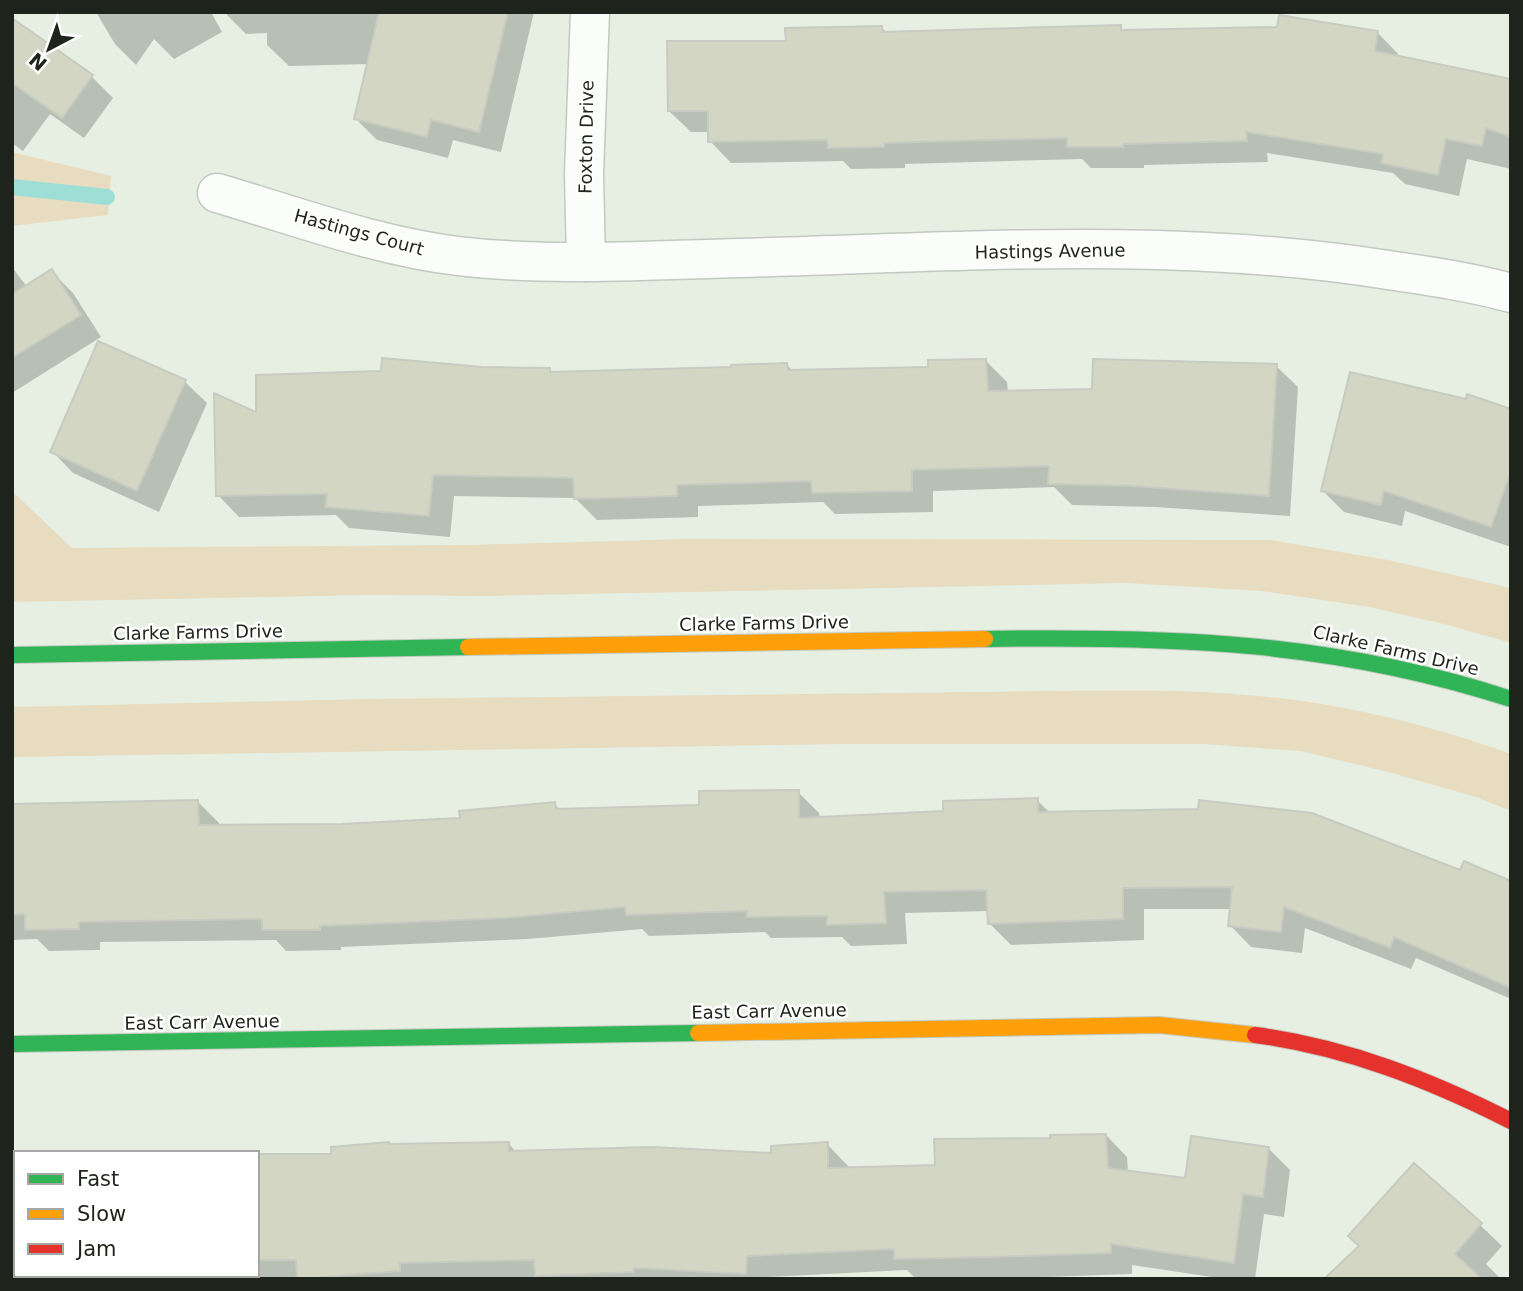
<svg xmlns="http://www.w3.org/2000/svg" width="1523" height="1291" font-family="'DejaVu Sans',sans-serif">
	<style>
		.green { fill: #e8dcc0 }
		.shadow { fill: #0003 }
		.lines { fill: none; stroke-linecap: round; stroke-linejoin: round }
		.stream { stroke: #9ddfd7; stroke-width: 16 }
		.building { fill: #d3d6c3; stroke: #c7cbc1; stroke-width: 2 }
		.street-casing { stroke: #c2c9c0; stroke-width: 41 }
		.fast-casing { stroke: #c2c9c0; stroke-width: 18 }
		.slow-casing { stroke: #c2c9c0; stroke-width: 18 }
		.jam-casing { stroke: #c2c9c0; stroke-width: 18 }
		.street { stroke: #fbfdfb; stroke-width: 38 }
		.fast { stroke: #30b455; stroke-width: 16 }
		.slow { stroke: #ff9f0a; stroke-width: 16 }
		.jam { stroke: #e5322d; stroke-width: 16 }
		.labels { text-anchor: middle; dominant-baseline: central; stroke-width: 5; stroke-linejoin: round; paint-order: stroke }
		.street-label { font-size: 18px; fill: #1e231b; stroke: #fff }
	</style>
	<rect width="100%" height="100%" fill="#e7efe3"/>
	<g class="green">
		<polygon points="12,152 111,176 108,215 12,226"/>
		<polygon points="12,491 72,548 469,545 686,539 1270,540 1388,560 1511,588 1511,643 1448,625 1369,607 1262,591 1126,583 488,596 370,595 12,602"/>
		<path d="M 1051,691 C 1112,691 1173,689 1234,694 C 1328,700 1422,722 1511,754 L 1511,811 L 1476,797 L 1388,772 L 1301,751 L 1203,744 L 845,744 L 12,757 L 12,707 L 372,699 Z"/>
	</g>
	<g class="shadow">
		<polygon points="96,12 211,12 222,32 174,59 154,39 136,65 115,44"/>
		<polygon points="224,12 534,12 501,152 453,140 448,158 377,140 356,119 369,64 289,66 267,45 267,33 246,34"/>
		<polygon points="12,20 91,76 113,98 84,138 50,114 23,151 12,143"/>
		<polygon points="1120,27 1125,32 1377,32 1398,54 1398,57 1511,81 1511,169 1467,159 1459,196 1405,184 1393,173 1267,153 1268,162 1144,165 1144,168 1091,168 1082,159 905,164 905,168 851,169 843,161 731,163 710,141 710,132 691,132 669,111 787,43 882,28 887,33"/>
		<polygon points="12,267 27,287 51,271 73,293 101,337 12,393"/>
		<polygon points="99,343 185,382 207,403 159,512 73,473 52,451"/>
		<polygon points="985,360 1007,382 1008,392 1094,391 1276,366 1298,387 1290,516 1155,507 1072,505 1054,487 933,491 933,512 835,514 823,502 698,506 698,517 597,520 575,498 454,496 450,537 349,528 336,515 239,517 218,495 258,415 482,369 549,370 553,374 787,365 794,372 930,369"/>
		<polygon points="1511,411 1511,547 1405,511 1402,526 1344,512 1323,491"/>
		<polygon points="798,792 819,813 820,818 945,812 1037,800 1051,814 1461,872 1511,883 1511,999 1416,958 1411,969 1305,928 1302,953 1251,947 1230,925 1232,909 1144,909 1144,940 1011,945 989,923 989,911 905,913 907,944 851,946 842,937 771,938 765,932 649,936 642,929 528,939 341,947 341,950 286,951 276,940 100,942 100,950 49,951 37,939 12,940 12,806 198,802 219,823 219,827 342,826 462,820 555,804 561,811 701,807"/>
		<polygon points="1106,1135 1127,1157 1128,1172 1187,1180 1268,1148 1290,1170 1284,1217 1264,1214 1255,1279 1225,1279 1132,1265 1132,1274 984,1279 916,1279 907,1270 768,1277 768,1279 128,1279 103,1275 257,1275 257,1156 333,1156 508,1143 517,1153 773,1155 827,1144 848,1166 849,1169 937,1167 1052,1139"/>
		<polygon points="12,1159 16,1159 16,1275 59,1275 59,1279 12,1279"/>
		<polygon points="1480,1225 1502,1246 1486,1264 1501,1279 1332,1279"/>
	</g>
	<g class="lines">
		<polyline class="stream" points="12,187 107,197"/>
	</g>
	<g class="building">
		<polygon points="379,12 508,12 479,132 431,120 427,137 354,119"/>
		<polygon points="1279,15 1378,31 1375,51 1511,79 1511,137 1486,128 1482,146 1446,139 1438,175 1381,163 1383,154 1246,132 1247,141 1123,144 1123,147 1067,147 1067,138 884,143 884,147 828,148 827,140 708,142 708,111 668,111 667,41 786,41 785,28 882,26 882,32 1121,25 1121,30 1277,27"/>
		<polygon points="12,18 93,75 62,118 12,83"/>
		<polygon points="52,269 81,315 12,358 12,294"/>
		<polygon points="98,341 186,380 137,491 50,452"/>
		<polygon points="382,358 482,367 550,368 550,372 731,367 731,365 787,363 788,370 928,367 928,360 986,359 988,391 1092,389 1093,359 1277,364 1269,496 1132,486 1048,484 1049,466 912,470 912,491 812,493 811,481 677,485 677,496 574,499 573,478 433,475 429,516 325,507 327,494 216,496 214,393 256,412 256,375 381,371"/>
		<polygon points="1350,372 1466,399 1467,394 1511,409 1511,471 1491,527 1384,491 1381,505 1321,491"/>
		<polygon points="799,790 799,818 943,811 943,801 1038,798 1038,812 1198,809 1199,800 1312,813 1460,870 1464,861 1511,881 1511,988 1394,937 1390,948 1284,907 1281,932 1228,926 1232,887 1123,888 1123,919 988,924 986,890 884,892 886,923 827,925 827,916 747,917 747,911 626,915 625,907 506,918 320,926 320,930 262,930 262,919 79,922 79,929 25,930 25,914 12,915 12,804 198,800 199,825 342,824 460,818 459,811 555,802 556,809 699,805 699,791"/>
		<polygon points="1106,1134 1108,1168 1185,1178 1191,1136 1269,1147 1263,1197 1243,1194 1234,1263 1111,1244 1111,1253 991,1257 894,1259 894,1249 747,1256 746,1274 634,1268 634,1272 535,1276 534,1260 400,1263 400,1271 297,1279 296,1260 257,1260 257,1154 331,1154 331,1147 389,1142 389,1144 509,1142 509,1151 652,1147 771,1153 771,1146 828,1142 828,1168 935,1165 934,1139 1050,1138 1050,1135"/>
		<polygon points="1414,1163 1482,1223 1455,1254 1482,1279 1324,1279 1359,1246 1348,1236"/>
	</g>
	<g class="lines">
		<defs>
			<g id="street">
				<path d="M 217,193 C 296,216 376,246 458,256 C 552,267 647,260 740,258 C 956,252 1174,236 1388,270 C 1429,276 1471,282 1511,293"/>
				<polyline points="586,262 584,174 590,12"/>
			</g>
			<g id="fast">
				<path d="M 985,639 C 1170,636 1333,641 1511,699"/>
				<polyline points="12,655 468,647"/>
				<polyline points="12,1044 698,1033"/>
			</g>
			<g id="slow">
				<polyline points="468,647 985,639"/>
				<polyline points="698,1033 1159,1025 1255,1035"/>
			</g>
			<path id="jam" d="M 1255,1035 C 1346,1047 1430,1080 1511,1121"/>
		</defs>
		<use href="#street" class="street-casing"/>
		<use href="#fast" class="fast-casing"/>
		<use href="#slow" class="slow-casing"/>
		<use href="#jam" class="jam-casing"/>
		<use href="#street" class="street"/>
		<use href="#fast" class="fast"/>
		<use href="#slow" class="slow"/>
		<use href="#jam" class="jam"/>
	</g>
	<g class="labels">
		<g class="street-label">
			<text transform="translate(586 137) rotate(-89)">Foxton Drive</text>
			<text transform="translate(359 232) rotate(15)">Hastings Court</text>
			<text transform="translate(1050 251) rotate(-1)">Hastings Avenue</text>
			<text transform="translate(764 623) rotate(-1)">Clarke Farms Drive</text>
			<text transform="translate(198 632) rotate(-1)">Clarke Farms Drive</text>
			<text transform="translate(1396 650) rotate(13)">Clarke Farms Drive</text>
			<text transform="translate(769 1011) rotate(-1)">East Carr Avenue</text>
			<text transform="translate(202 1022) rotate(-1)">East Carr Avenue</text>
		</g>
	</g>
	<rect width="1523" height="1291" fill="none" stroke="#1e231b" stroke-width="28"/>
	<rect x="14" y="1151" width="245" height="126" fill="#ffffff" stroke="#a5a7a4" stroke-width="2"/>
	<rect x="28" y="1174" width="35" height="10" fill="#30b455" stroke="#a5a7a4" stroke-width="2"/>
	<text x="77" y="1186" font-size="21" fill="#1e231b">Fast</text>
	<rect x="28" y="1209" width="35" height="10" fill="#ff9f0a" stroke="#a5a7a4" stroke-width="2"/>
	<text x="77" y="1221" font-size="21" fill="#1e231b">Slow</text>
	<rect x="28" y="1244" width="35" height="10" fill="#e5322d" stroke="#a5a7a4" stroke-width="2"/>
	<text x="77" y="1256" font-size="21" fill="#1e231b">Jam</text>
	<g transform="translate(49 49) rotate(221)" stroke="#ffffff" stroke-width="5" paint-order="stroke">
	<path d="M0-5L12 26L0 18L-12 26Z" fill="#1e231b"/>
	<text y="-10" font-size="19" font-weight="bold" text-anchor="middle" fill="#1e231b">N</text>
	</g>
</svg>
